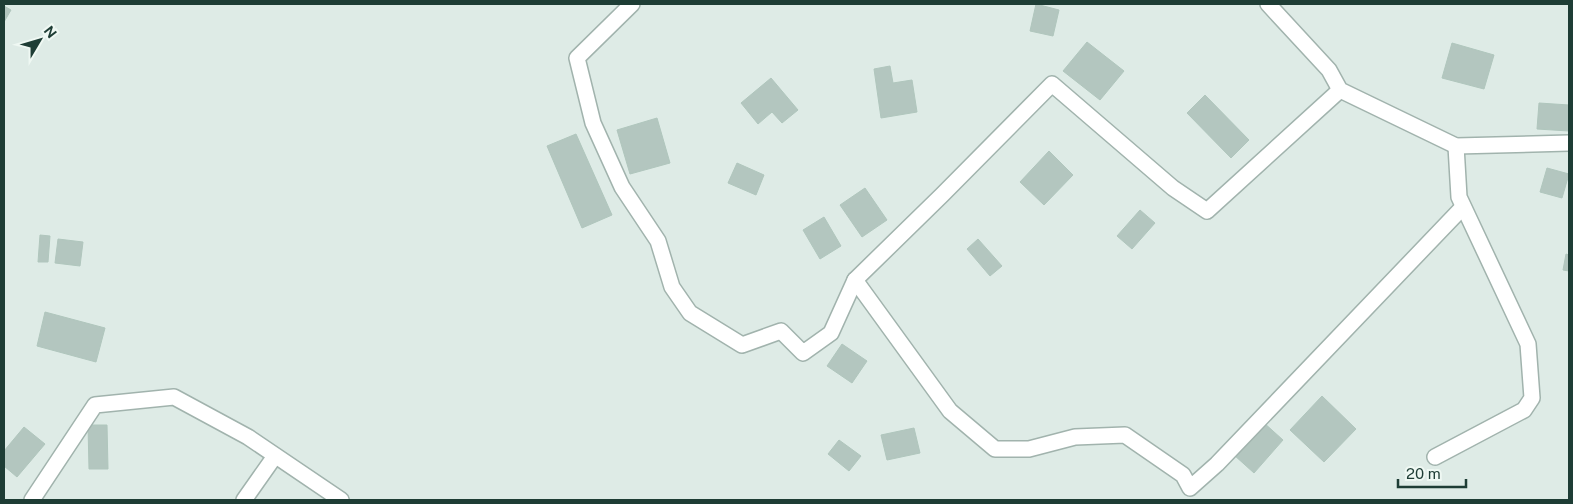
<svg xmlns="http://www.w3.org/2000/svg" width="1573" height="504" font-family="'Public Sans',sans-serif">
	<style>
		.building { fill: #b3c6bf; stroke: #b0c6bd }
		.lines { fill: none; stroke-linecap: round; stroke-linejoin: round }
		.minor-casing { stroke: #a1b3ad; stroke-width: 18 }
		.minor { stroke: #fff; stroke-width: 15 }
	</style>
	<rect width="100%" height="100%" fill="#deebe6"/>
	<g class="building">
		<polygon points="1036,4 1059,10 1053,36 1030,31"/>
		<polygon points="4,6 11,10 4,22"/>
		<polygon points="1087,42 1124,71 1100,100 1063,71"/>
		<polygon points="1452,43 1494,55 1484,89 1442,78"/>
		<polygon points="890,66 893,83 912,80 917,112 881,118 874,69"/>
		<polygon points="771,78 798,110 782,123 772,112 758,124 741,103"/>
		<polygon points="1205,95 1249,140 1231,158 1187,113"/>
		<polygon points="1539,103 1569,105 1569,131 1537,129"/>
		<polygon points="657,118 670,163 630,174 617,130"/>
		<polygon points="576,134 612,215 582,228 547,146"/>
		<polygon points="1049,151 1073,175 1044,205 1020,182"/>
		<polygon points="737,163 764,175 756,195 728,183"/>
		<polygon points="1547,168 1569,174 1562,198 1540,192"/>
		<polygon points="865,188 887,220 862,237 840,205"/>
		<polygon points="1140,210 1155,223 1132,249 1117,236"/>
		<polygon points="824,217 841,246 820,259 803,230"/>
		<polygon points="40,235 50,236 48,262 38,262"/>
		<polygon points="58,239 83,242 80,266 55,263"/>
		<polygon points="978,239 1002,266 990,276 967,249"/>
		<polygon points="1566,254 1569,255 1569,271 1563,270"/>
		<polygon points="45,312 105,328 96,362 37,346"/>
		<polygon points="842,344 867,361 852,383 827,366"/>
		<polygon points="1322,396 1356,429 1324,462 1290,430"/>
		<polygon points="1263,422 1283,440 1254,473 1234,455"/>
		<polygon points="88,425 107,425 108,469 89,469"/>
		<polygon points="24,427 45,444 17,477 4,466 4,451"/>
		<polygon points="914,428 920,453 887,460 881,435"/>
		<polygon points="839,440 861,456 849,471 828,454"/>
	</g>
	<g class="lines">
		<defs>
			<g id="minor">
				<polyline points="632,4 577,58 593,123 622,187 658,241 672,287 690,313 742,345 781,331 803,353 831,333 855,280"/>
				<polyline points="1268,4 1329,70 1340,90 1456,146 1569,143"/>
				<polyline points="1340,90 1207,211 1173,188 1052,84 942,195 855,280 950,411 995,449 1029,449 1075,437 1125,435 1183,475 1190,488 1217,464 1463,207"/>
				<polyline points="1435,457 1524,410 1532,398 1528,344 1459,197 1456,146"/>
				<polyline points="32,500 95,405 174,397 248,437 341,500"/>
				<polyline points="244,500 275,456"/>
			</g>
		</defs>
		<use href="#minor" class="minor-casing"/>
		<use href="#minor" class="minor"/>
	</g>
	<rect width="1573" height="504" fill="none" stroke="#1e3d35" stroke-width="10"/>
	<g transform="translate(40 40) rotate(52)" stroke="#eff8f3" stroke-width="4" paint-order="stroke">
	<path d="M0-4L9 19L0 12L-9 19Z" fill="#1e3d35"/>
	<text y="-8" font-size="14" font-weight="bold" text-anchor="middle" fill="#1e3d35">N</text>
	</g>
	<path d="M1398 479v8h68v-8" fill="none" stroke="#1e3d35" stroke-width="2.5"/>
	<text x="1406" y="479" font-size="15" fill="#1e3d35" stroke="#eff8f3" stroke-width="4" paint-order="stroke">20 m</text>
</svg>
